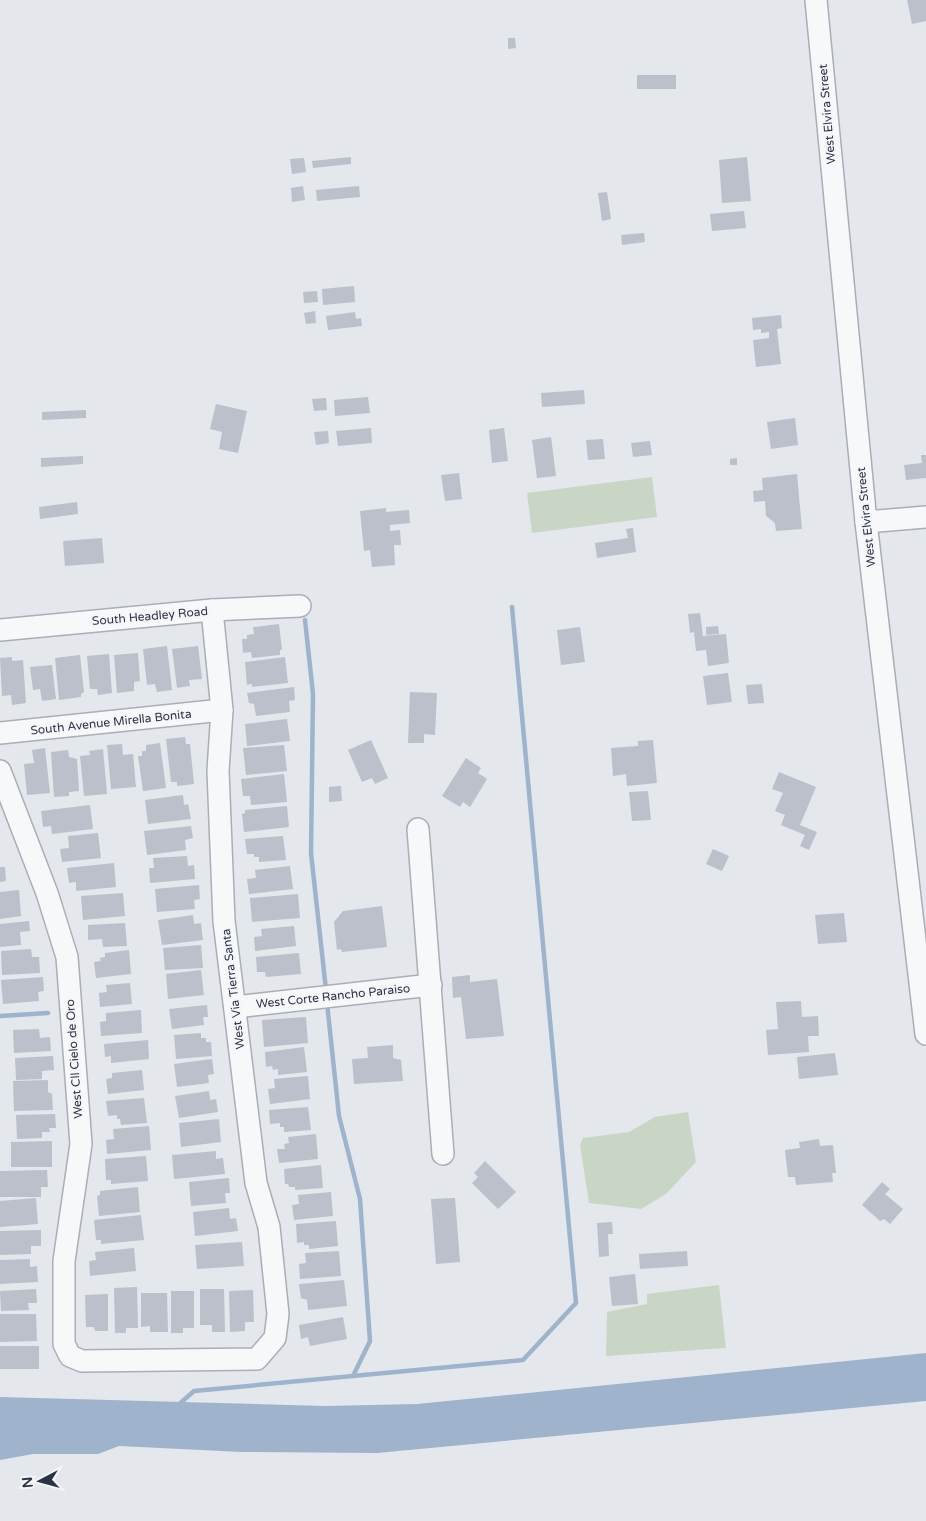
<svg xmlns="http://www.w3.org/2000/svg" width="926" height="1521" font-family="'Varela Round',sans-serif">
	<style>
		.green { fill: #c9d6c5 }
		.water { fill: #9fb4cc }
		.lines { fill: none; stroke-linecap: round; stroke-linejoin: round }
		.stream { stroke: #9fb4cc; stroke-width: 4.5 }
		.building { fill: #bbc0ca }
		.minor-casing { stroke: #a9aeb7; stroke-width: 24 }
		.minor { stroke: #f7f8fa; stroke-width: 21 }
		.labels { text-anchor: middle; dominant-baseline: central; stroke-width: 4.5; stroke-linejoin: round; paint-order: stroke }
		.street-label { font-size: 12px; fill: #2b3445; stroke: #f4f6f9 }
	</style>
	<rect width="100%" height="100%" fill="#e4e7ec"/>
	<g class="green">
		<polygon points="652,477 657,517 532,533 527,493"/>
		<polygon points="688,1112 696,1162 666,1194 641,1209 589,1203 580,1145 583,1138 629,1132 655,1117"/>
		<polygon points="719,1285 726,1348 606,1356 607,1312 647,1304 647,1294"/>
	</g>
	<polygon class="water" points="926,1353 926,1401 377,1453 242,1452 119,1446 98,1454 33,1454 0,1460 0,1397 325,1406 417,1404"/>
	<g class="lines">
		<g class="stream">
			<polyline points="305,620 313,694 311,853 326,990"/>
			<polyline points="327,1003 339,1116 360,1199 370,1341 353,1376"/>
			<polyline points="0,1016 48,1013"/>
			<polyline points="177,1406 194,1391 523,1360 576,1303 512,607"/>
		</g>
	</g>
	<g class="building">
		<polygon points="907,0 926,0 926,21 912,24"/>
		<polygon points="508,38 515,38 516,48 508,49"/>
		<rect x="637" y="75" width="39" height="14"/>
		<polygon points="351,157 351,164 313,168 312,161"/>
		<polygon points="747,157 751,201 722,203 719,160"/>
		<polygon points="304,158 306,172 292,174 290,159"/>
		<polygon points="303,186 305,200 292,202 291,188"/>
		<polygon points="359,186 360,197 317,201 316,190"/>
		<polygon points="607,192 611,219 602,221 598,193"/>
		<polygon points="744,211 746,228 712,231 710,214"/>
		<polygon points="644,233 645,242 622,245 621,235"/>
		<polygon points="354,286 355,302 323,305 322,289"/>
		<polygon points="317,291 318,302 304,303 303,292"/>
		<polygon points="315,311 316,323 306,324 304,313"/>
		<polygon points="355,312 356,319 361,318 362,326 328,330 326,316"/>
		<polygon points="781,315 782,328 777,329 781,364 756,367 753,340 769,338 769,332 761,333 761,329 753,330 752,318"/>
		<polygon points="584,390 585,404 542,407 541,393"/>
		<polygon points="368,397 370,413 335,416 334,400"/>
		<polygon points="326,398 327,410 314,411 312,399"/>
		<polygon points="216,404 247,411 238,453 219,449 222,432 210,429"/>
		<polygon points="86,410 86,418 42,420 42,412"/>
		<polygon points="795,418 798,445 771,449 767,422"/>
		<polygon points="371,428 372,443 338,446 336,431"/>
		<polygon points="504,428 508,461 492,463 489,430"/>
		<polygon points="328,431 329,443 316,445 314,432"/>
		<polygon points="551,437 556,476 537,478 532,440"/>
		<polygon points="603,439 605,459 588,460 586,440"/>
		<polygon points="650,441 652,455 633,457 631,443"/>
		<polygon points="921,455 926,455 926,478 906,480 904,465 922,463"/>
		<polygon points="83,456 83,464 41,467 41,458"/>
		<polygon points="737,458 737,465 730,465 730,459"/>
		<polygon points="459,473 462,499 445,501 441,475"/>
		<polygon points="797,474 802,529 776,531 775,523 766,516 765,501 754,502 753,491 763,490 762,478"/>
		<polygon points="77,502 78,514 40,519 39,507"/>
		<polygon points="386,508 386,512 409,510 410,523 390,525 390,531 400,530 401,545 394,545 395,565 372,567 370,550 364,551 360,511"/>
		<polygon points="633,528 636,552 597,558 595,543 628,538 626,529"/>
		<polygon points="102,538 104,563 65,566 63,541"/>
		<polygon points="700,613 703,636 726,634 729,663 708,666 706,650 696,651 694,632 690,633 688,614"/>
		<polygon points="279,624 282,650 280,650 280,655 252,658 251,652 243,653 242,639 247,639 247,635 254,634 253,627"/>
		<polygon points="718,626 719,634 706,635 706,627"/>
		<polygon points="580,627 585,662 561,665 557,630"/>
		<polygon points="167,646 172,690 157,692 155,684 147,685 143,649"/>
		<polygon points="198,646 202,679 189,680 190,686 177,688 172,649"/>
		<polygon points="138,653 140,681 134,682 134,691 117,693 114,655"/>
		<polygon points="109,654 112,693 98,695 97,689 90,689 87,656"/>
		<polygon points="80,655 84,692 81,694 81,697 59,700 55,658"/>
		<polygon points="12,657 12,661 23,660 26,703 12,705 11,695 2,696 0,658"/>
		<polygon points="285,657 288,683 252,687 252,684 247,685 245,662"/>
		<polygon points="52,665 56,699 42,701 40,689 33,690 30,667"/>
		<polygon points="728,673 732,702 707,705 703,676"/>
		<polygon points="762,684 764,703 748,704 746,685"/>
		<polygon points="294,687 295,700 289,701 290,712 256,716 254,704 249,703 247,693"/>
		<polygon points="410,692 437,693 435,735 424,734 424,743 408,743"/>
		<polygon points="287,719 290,741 247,746 245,724"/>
		<polygon points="185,737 186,744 190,744 194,784 177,786 177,782 171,782 166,739"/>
		<polygon points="371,740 388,778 375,784 372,778 362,782 348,750"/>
		<polygon points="653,740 657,783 627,786 626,774 613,776 611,748 638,746 638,741"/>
		<polygon points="160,743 166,788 143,791 138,756 142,756 142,751 146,751 146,745"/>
		<polygon points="122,744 123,755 133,754 136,787 111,789 107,745"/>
		<polygon points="284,745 287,771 246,775 243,748"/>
		<polygon points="45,748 50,793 27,795 24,764 34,763 32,750"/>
		<polygon points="103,749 107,794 84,796 80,756 90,755 89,751"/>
		<polygon points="68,750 69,757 77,759 79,791 69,792 69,796 54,797 51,752"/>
		<polygon points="466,758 481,768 478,773 487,779 470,807 463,802 460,807 442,796"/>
		<polygon points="779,772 816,787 800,825 817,832 809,850 800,846 805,835 781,825 785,815 775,811 783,793 772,789"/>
		<polygon points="284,774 287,802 251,805 250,796 243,796 241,779"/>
		<polygon points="341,786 342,801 329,802 329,787"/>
		<polygon points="648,791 651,820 632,821 629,792"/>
		<polygon points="183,795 184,805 188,804 191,819 148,824 145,800"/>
		<polygon points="90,805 93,829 52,834 51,826 43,827 41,811"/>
		<polygon points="287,806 289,827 244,832 242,814 245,813 245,810"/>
		<polygon points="191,826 193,838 185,840 186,850 147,855 144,831"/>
		<polygon points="98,833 101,858 62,862 60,849 69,848 68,836"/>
		<polygon points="283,836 286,860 259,862 259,857 254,857 254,854 247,854 245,839"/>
		<polygon points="713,849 729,856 722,871 706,864"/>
		<polygon points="187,856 188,866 194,865 195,879 150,883 149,868 154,868 153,858"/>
		<polygon points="114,863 116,887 76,891 76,882 69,883 67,868"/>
		<polygon points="290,866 293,889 249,894 247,879 256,878 255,870"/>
		<polygon points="0,867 5,867 6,881 0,882"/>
		<polygon points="199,885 200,899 194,900 195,909 157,912 155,889"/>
		<polygon points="19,890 21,916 0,919 0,892"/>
		<polygon points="123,893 125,916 83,920 81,896"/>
		<polygon points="298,894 300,918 252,922 250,898"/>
		<polygon points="382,906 387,947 342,952 341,949 337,950 334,922 343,911"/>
		<polygon points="844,913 847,942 818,944 815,915"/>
		<polygon points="193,915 194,924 201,923 203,940 162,945 158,920"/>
		<polygon points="29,921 30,931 20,932 21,945 0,947 0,924"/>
		<polygon points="125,923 127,946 103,947 102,939 88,940 88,925"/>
		<polygon points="294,926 296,946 255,951 254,937 262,936 261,929"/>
		<polygon points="201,945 203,968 165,970 163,948"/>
		<polygon points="31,949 32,957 39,957 40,973 2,975 1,951"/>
		<polygon points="129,950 131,974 96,978 94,962 101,961 100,958 105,957 105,953"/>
		<polygon points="299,953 301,974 266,977 265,972 257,972 256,957"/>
		<polygon points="201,970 204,995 168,999 166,974"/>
		<polygon points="470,975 470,982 497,979 504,1036 466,1039 461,997 453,998 452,977"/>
		<polygon points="43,977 44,991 38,992 39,1001 3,1004 1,980"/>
		<polygon points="130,983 132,1004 100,1007 99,993 107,992 106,985"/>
		<polygon points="801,1001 802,1017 818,1016 819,1036 808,1036 809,1052 768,1055 766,1030 778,1029 776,1002"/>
		<polygon points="207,1005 208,1017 203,1017 204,1025 172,1029 169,1009"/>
		<polygon points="141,1010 142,1033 101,1036 100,1022 106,1021 106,1013"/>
		<polygon points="306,1017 308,1043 264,1047 262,1020"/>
		<polygon points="39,1029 40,1038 50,1037 51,1051 14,1053 13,1030"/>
		<polygon points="201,1033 201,1038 206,1038 206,1042 211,1042 212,1056 176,1059 174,1035"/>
		<polygon points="148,1040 149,1059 111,1063 111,1056 105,1057 104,1044"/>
		<polygon points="393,1045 393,1058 401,1060 403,1081 354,1084 352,1059 368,1058 367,1047"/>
		<polygon points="304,1047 307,1072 278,1075 278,1069 273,1070 272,1066 266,1067 265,1052"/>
		<polygon points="835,1053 838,1075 799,1079 797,1057"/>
		<polygon points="53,1056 54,1070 42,1071 42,1079 16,1080 15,1058"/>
		<polygon points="212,1059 214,1074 208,1075 209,1083 177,1087 174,1064"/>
		<polygon points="142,1070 144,1090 108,1094 106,1079 112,1078 112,1073"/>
		<polygon points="308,1076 310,1099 270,1104 268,1089 275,1088 274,1079"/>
		<polygon points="48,1080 48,1092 52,1094 53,1110 14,1111 13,1081"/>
		<polygon points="209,1091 210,1100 216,1099 218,1112 179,1118 175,1096"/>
		<polygon points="144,1098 147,1123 121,1125 120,1119 117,1119 117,1115 108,1116 106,1101"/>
		<polygon points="308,1107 311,1130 284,1132 284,1127 280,1127 280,1123 270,1124 269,1110"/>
		<polygon points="55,1114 56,1128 49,1128 50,1132 42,1132 42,1138 17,1139 16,1115"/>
		<polygon points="219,1119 221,1142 181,1147 179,1123"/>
		<polygon points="149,1126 151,1150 107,1154 106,1140 114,1139 113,1129"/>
		<polygon points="316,1134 318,1159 279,1163 277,1149 285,1149 284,1144 289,1143 288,1137"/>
		<polygon points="819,1139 820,1146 833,1145 836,1173 832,1173 833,1182 796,1185 795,1177 788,1177 785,1150 800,1148 799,1142"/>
		<polygon points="52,1141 52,1167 11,1167 11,1142"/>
		<polygon points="216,1151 216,1159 223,1158 225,1174 174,1179 172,1155"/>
		<polygon points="146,1156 148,1181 111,1184 111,1180 106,1180 105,1159"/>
		<polygon points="485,1161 516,1192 498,1209 472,1183 478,1177 474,1173"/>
		<polygon points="321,1165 323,1188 295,1190 295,1187 289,1187 288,1184 285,1184 284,1169"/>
		<polygon points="47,1170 48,1187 41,1187 41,1197 0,1197 0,1171"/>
		<polygon points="229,1178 230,1193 225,1193 226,1203 191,1206 189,1182"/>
		<polygon points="882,1182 890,1189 885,1194 903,1209 890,1224 884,1219 880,1221 862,1205"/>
		<polygon points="138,1187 140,1212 99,1216 97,1196 100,1195 100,1191"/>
		<polygon points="331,1192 333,1216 294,1220 292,1205 299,1204 298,1195"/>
		<polygon points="36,1198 38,1224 0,1227 0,1201"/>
		<polygon points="455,1198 460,1262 436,1264 431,1199"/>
		<polygon points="229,1208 230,1219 236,1218 238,1231 195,1236 193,1212"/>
		<polygon points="141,1215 144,1240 101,1244 101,1240 96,1240 94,1220"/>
		<polygon points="336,1221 338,1246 309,1249 309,1245 304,1245 304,1242 297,1243 296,1224"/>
		<polygon points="612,1222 613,1234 608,1234 609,1256 599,1257 597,1223"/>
		<polygon points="41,1230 41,1246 31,1246 31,1254 0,1255 0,1231"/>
		<polygon points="242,1242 244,1266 197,1269 195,1245"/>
		<polygon points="134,1248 136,1271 90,1276 89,1261 96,1260 95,1252"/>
		<polygon points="339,1251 341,1276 300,1279 299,1264 306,1263 305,1253"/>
		<polygon points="687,1251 688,1266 640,1269 639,1254"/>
		<polygon points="30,1259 30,1267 37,1266 38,1282 0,1284 0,1260"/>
		<polygon points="635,1274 638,1304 612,1306 609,1277"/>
		<polygon points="344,1280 347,1306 308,1310 307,1300 301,1298 299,1284"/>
		<polygon points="137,1287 138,1328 126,1328 126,1333 115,1333 114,1288"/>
		<polygon points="36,1289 37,1303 28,1303 29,1310 1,1311 0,1291"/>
		<polygon points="200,1289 224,1289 225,1332 212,1332 212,1325 200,1325"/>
		<polygon points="253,1290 254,1322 245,1322 245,1331 230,1332 229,1291"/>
		<polygon points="171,1291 194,1291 194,1328 183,1328 183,1333 171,1333"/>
		<polygon points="141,1293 167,1293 168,1332 150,1332 150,1326 141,1327"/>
		<polygon points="108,1294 108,1331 95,1331 94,1327 86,1327 85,1295"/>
		<polygon points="0,1314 36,1314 37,1341 0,1342"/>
		<polygon points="343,1317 347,1339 310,1346 308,1337 301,1339 299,1325"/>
		<rect x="0" y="1346" width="39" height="23"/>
	</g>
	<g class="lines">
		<defs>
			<g id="minor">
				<polyline points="816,0 866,522 926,1034"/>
				<polyline points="866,522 926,517"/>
				<polyline points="0,630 212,610 300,606"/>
				<polyline points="0,733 222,710"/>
				<polyline points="0,771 47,893 67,957 81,1144 64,1261 64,1344 70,1356 82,1361 257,1359 275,1338 278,1314 269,1227 256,1183 224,921 218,771 222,710 212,610"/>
				<polyline points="418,829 443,1154"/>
				<polyline points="235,1007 431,985"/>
			</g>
		</defs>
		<use href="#minor" class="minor-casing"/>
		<use href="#minor" class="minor"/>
	</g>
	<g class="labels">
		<g class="street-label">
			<text transform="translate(827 114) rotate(-95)">West Elvira Street</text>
			<text transform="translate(866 517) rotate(-96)">West Elvira Street</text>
			<text transform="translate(150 616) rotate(-5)">South Headley Road</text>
			<text transform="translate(111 722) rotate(-6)">South Avenue Mirella Bonita</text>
			<text transform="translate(233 989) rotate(-97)">West Via Tierra Santa</text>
			<text transform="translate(333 996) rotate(-6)">West Corte Rancho Paraiso</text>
			<text transform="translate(74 1059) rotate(-94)">West Cll Cielo de Oro</text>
		</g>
	</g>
	<g transform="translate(40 1481) rotate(264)" stroke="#f4f6f9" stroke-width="4" paint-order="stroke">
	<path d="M0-4L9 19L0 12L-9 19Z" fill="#2b3445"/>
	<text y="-8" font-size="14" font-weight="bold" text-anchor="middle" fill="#2b3445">N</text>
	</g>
</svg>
